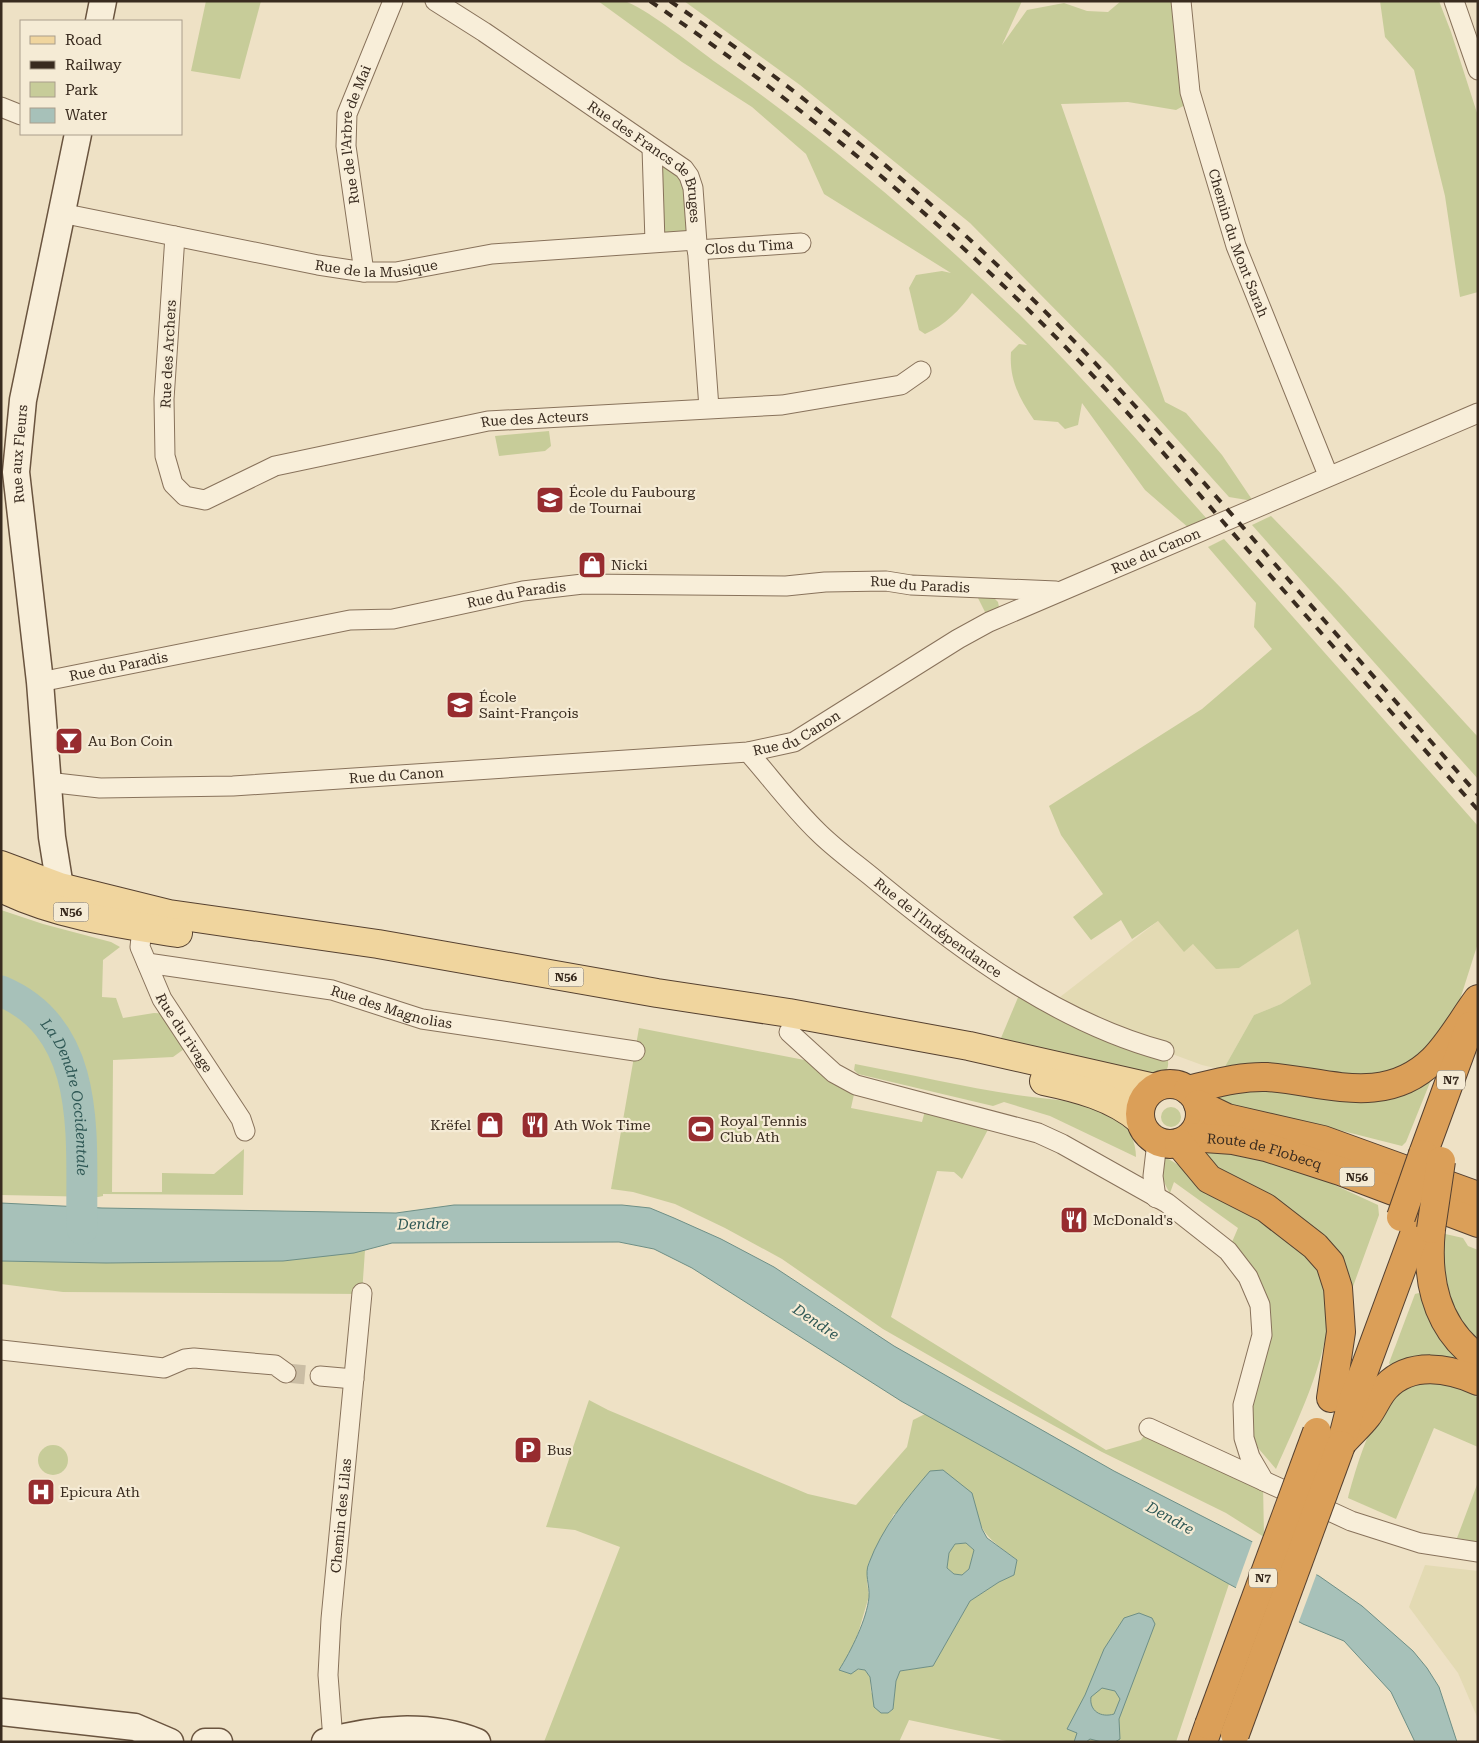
<svg xmlns="http://www.w3.org/2000/svg" width="1479" height="1743" font-family="'Roboto Serif',serif">
	<style>
		.farmland { fill: #e3dab3 }
		.green { fill: #c7cc99; fill-rule: evenodd }
		.water { fill: #a7c1b9; stroke: #6e8f86; fill-rule: evenodd }
		.pier { fill: #eee1c5 }
		.lines { fill: none; stroke-linecap: round; stroke-linejoin: round }
		.river { stroke: #a7c1b9; stroke-width: 31 }
		.street-tunnel { stroke: #cabda4; stroke-width: 19; stroke-dasharray: 19 9; stroke-linecap: butt }
		.street-casing { stroke: #88725b; stroke-width: 21 }
		.secondary-casing { stroke: #6a543f; stroke-width: 29 }
		.primary-casing { stroke: #564130; stroke-width: 30 }
		.highway-casing { stroke: #564130; stroke-width: 30 }
		.street { stroke: #f8eed9; stroke-width: 19 }
		.secondary { stroke: #f8eed9; stroke-width: 26 }
		.primary { stroke: #f0d59e; stroke-width: 28 }
		.highway { stroke: #db9f58; stroke-width: 28 }
		.rail { stroke: #392b1f; stroke-width: 4; stroke-dasharray: 9 9; stroke-linecap: butt }
		.highway-bridge-casing { stroke: #564130; stroke-width: 30; stroke-linecap: butt }
		.highway-bridge { stroke: #db9f58; stroke-width: 28 }
		.labels { text-anchor: middle; dominant-baseline: central; stroke-width: 4.5; stroke-linejoin: round; paint-order: stroke }
		.shield { fill: #f5ebd5; stroke: #716556; stroke-width: 1 }
		.shield-label { font-size: 12px; font-weight: bold; fill: #392b1f }
		.street-label { font-size: 14px; fill: #392b1f; stroke: #f5ebd5 }
		.poi-label { font-size: 14px; fill: #392b1f; stroke: #f5ebd5; text-anchor: start }
		.water-label { font-size: 15px; font-style: italic; fill: #2f5855; stroke: #f5ebd5 }
	</style>
	<rect width="100%" height="100%" fill="#eee1c5"/>
	<g class="farmland">
		<polygon points="1158,921 1184,951 1193,944 1239,968 1298,928 1311,984 1281,1004 1254,1015 1223,1070 1202,1065 1164,1051 1051,1004"/>
		<polygon points="1425,1565 1478,1571 1478,1719 1458,1673 1409,1607"/>
	</g>
	<g class="green">
		<polygon points="206,1 261,1 240,79 191,71"/>
		<path d="M 598,1 C 607,1 619,0 627,2 C 653,13 693,46 718,64 C 827,140 928,226 1024,319 C 1088,382 1147,452 1208,520 L 1190,529 L 1145,490 L 1082,403 L 1078,425 L 1065,429 L 1058,422 L 1034,420 C 1019,398 1009,379 1011,352 L 1019,344 L 1027,345 L 972,293 C 961,309 944,326 925,334 L 919,330 L 909,288 L 916,275 L 942,271 L 951,273 L 824,194 L 806,154 L 752,107 L 682,62 Z"/>
		<polygon points="684,1 1022,1 1002,45 1027,10 1064,3 1087,11 1108,12 1121,1 1181,1 1185,105 1176,110 1128,102 1061,104 1165,402 1186,413 1222,455 1253,501 1229,497 1112,367 970,223 800,85"/>
		<polygon points="1380,1 1439,1 1451,32 1478,116 1478,292 1460,297 1445,196 1414,70 1385,37"/>
		<polygon points="652,148 684,169 696,240 655,242"/>
		<polygon points="549,431 551,446 545,451 499,456 495,436"/>
		<polygon points="1271,516 1341,588 1478,737 1478,779 1252,525"/>
		<polygon points="1224,539 1478,826 1478,943 1457,1009 1446,1032 1408,1066 1365,1079 1223,1070 1254,1015 1281,1004 1311,984 1298,929 1239,968 1216,969 1193,944 1184,952 1158,921 1132,939 1121,920 1091,940 1073,917 1103,894 1061,835 1049,806 1202,709 1272,649 1254,627 1256,603 1208,547"/>
		<polygon points="978,598 994,598 998,602 999,607 996,611 987,616"/>
		<polygon points="1,910 43,924 111,942 120,947 103,960 102,997 116,998 123,1018 154,1013 172,1014 191,1044 173,1057 113,1060 112,1192 162,1192 162,1173 214,1174 244,1149 243,1195 103,1194 103,1196 98,1197 1,1195"/>
		<path d="M 1019,995 L 1164,1051 C 1170,1062 1170,1068 1161,1078 L 1133,1074 L 1001,1038 Z"/>
		<polygon points="639,1028 825,1064 856,1085 851,1108 922,1122 927,1103 993,1120 962,1179 954,1172 937,1171 891,1317 1106,1450 1141,1440 1149,1428 1263,1483 1264,1537 1226,1513 1102,1452 991,1391 883,1329 782,1259 725,1228 675,1204 633,1192 611,1189"/>
		<path d="M 855,1064 C 909,1074 963,1087 1017,1095 C 1044,1099 1094,1101 1117,1118 C 1129,1127 1136,1142 1136,1157 L 1050,1116 L 1004,1102 L 993,1106 L 858,1074 L 854,1070 Z"/>
		<polygon points="1437,1065 1406,1142 1402,1146 1311,1123 1211,1101 1229,1086 1353,1097"/>
		<circle cx="1171" cy="1117" r="10"/>
		<polygon points="1207,1145 1315,1176 1378,1205 1379,1215 1347,1303 1341,1276 1190,1150"/>
		<path d="M 1161,1156 C 1173,1160 1180,1167 1190,1173 C 1207,1183 1223,1193 1239,1203 C 1252,1211 1317,1259 1322,1270 C 1347,1324 1298,1418 1276,1469 L 1258,1448 L 1250,1425 L 1247,1404 L 1268,1333 L 1232,1242 L 1238,1228 L 1174,1182 L 1170,1193 C 1162,1181 1160,1170 1161,1156 Z"/>
		<polygon points="1441,1233 1463,1238 1468,1246 1478,1250 1478,1341 1453,1318 1444,1298"/>
		<polygon points="365,1250 362,1294 63,1292 1,1284 1,1261 106,1263 283,1261"/>
		<polygon points="1419,1293 1462,1358 1458,1362 1392,1368 1389,1363 1415,1294"/>
		<path d="M 1454,1381 L 1478,1398 L 1478,1447 L 1434,1428 L 1396,1519 L 1348,1498 C 1357,1465 1376,1395 1411,1382 C 1423,1378 1441,1381 1454,1381 Z"/>
		<path d="M 589,1400 L 608,1410 L 808,1494 L 856,1505 L 907,1447 L 913,1420 L 925,1414 L 1229,1584 L 1176,1742 L 1011,1742 L 909,1720 L 899,1742 L 544,1742 L 620,1547 L 575,1530 L 546,1527 ZM 972,1493 C 980,1534 984,1535 1017,1560 L 1014,1575 L 999,1582 L 970,1601 L 933,1666 L 900,1671 L 896,1681 L 893,1709 L 888,1713 L 871,1692 L 870,1677 L 865,1670 L 839,1670 L 854,1647 L 869,1596 L 867,1582 L 868,1564 L 894,1514 Z"/>
		<circle cx="53" cy="1460" r="15"/>
		<polygon points="1478,1482 1478,1542 1457,1538"/>
		<polygon points="966,1543 974,1550 969,1569 962,1575 954,1574 947,1568 949,1553 955,1544"/>
	</g>
	<g class="water">
		<polygon points="1,1203 102,1208 396,1213 454,1205 622,1205 650,1208 674,1218 721,1239 774,1267 894,1346 1114,1471 1319,1576 1362,1606 1413,1651 1427,1668 1439,1687 1457,1742 1415,1742 1391,1692 1344,1641 1303,1624 1229,1584 901,1401 692,1268 654,1249 619,1242 392,1243 354,1253 283,1261 106,1263 1,1261"/>
		<path d="M 943,1470 L 972,1493 L 982,1529 L 987,1538 L 1017,1560 L 1014,1575 L 999,1582 L 970,1601 L 933,1666 L 900,1671 L 896,1681 L 893,1709 L 888,1713 L 881,1713 L 874,1707 L 870,1677 L 865,1670 L 858,1669 L 851,1674 L 839,1670 C 851,1651 867,1619 869,1597 C 870,1585 864,1574 869,1563 C 882,1528 906,1499 930,1471 ZM 966,1543 L 974,1550 L 969,1569 L 962,1575 L 954,1574 L 947,1568 L 949,1553 L 955,1544 Z"/>
		<path d="M 1139,1613 L 1152,1618 L 1155,1624 L 1119,1719 L 1120,1739 L 1115,1742 L 1102,1742 L 1090,1739 L 1086,1742 L 1074,1742 L 1077,1733 L 1067,1729 L 1085,1695 L 1104,1649 L 1124,1618 ZM 1102,1688 L 1115,1691 L 1120,1699 L 1114,1714 C 1101,1718 1089,1711 1091,1697 Z"/>
	</g>
	<polygon class="pier" points="1253,1540 1317,1573 1298,1624 1235,1590"/>
	<g class="lines">
		<path class="river" id="s1" d="M 1,991 C 96,1031 80,1144 82,1229"/>
		<polyline class="street-tunnel" points="286,1373 320,1376"/>
		<defs>
			<g id="street">
				<path id="s2" d="M 435,1 L 484,32 L 684,169 L 689,176 L 693,188 L 709,408"/>
				<path id="s3" d="M 1181,1 L 1190,92 L 1236,246 L 1328,475"/>
				<polyline points="1454,1 1478,70"/>
				<polyline points="1,107 21,115"/>
				<polyline points="652,148 655,242"/>
				<path id="s4" d="M 61,213 L 318,265 L 364,272 L 396,272 L 492,254 L 696,240"/>
				<path id="s5" d="M 175,236 L 164,399 L 165,456 L 173,484 L 185,496 L 205,500 L 275,466 L 488,421 L 782,405 L 901,385 L 921,371"/>
				<path id="s6" d="M 697,250 L 801,243"/>
				<path id="s7" d="M 364,272 L 346,146 L 347,114 L 393,1"/>
				<path id="s8" d="M 40,682 L 350,620 L 393,619 L 523,591 L 583,584 L 786,586 L 825,582 L 886,581 L 911,585 L 1056,591"/>
				<path id="s9" d="M 748,752 C 771,778 793,808 818,832 C 836,850 859,866 879,883 C 963,952 1057,1022 1164,1051"/>
				<path id="s10" d="M 47,782 L 100,788 L 233,786 L 748,752 L 794,742 L 958,639 L 989,622 L 1478,413"/>
				<path id="s11" d="M 142,928 L 140,947 L 162,999 L 241,1119 L 245,1131"/>
				<path id="s12" d="M 147,963 L 332,990 L 422,1019 L 635,1051"/>
				<polyline points="789,1032 834,1073 856,1085 1038,1133 1062,1144 1167,1203 1228,1251 1248,1277 1260,1305 1262,1335 1243,1405 1244,1438 1250,1457 1264,1481 1351,1521 1420,1543 1478,1552"/>
				<polyline points="1156,1198 1153,1176 1157,1142"/>
				<polyline points="1,1350 164,1368 185,1359 194,1358 275,1365 286,1373"/>
				<polyline points="320,1376 354,1379"/>
				<polyline points="1149,1428 1264,1481"/>
				<path id="s13" d="M 333,1740 L 328,1675 L 331,1619 L 362,1293"/>
			</g>
			<g id="secondary">
				<polyline points="99,21 103,1"/>
				<path id="s14" d="M 46,896 L 51,897 L 58,893 L 60,887 L 52,837 L 40,682 L 16,472 L 23,400 L 78,134"/>
				<polyline points="1,1712 135,1727 170,1742"/>
				<polyline points="205,1742 219,1742"/>
				<path d="M 325,1742 C 373,1728 430,1723 477,1742"/>
			</g>
			<g id="primary">
				<polyline points="1,865 60,887 169,914 378,944 657,993 789,1013 969,1046 1154,1088"/>
				<path d="M 1,888 C 55,915 120,924 178,933"/>
				<path d="M 1044,1081 C 1078,1088 1113,1097 1140,1120"/>
			</g>
			<g id="highway">
				<circle cx="1170" cy="1114" r="30"/>
				<path d="M 1188,1090 C 1214,1084 1240,1076 1267,1077 C 1325,1081 1384,1108 1433,1060 C 1451,1042 1463,1019 1478,999"/>
				<polyline points="1198,1104 1227,1118 1323,1140 1478,1196"/>
				<path id="s15" d="M 1190,1137 L 1233,1140 L 1266,1147 L 1340,1171 L 1478,1223"/>
				<polyline points="1179,1143 1209,1179 1266,1208 1315,1246 1330,1263 1338,1288 1341,1332 1331,1398"/>
				<polyline points="1423,1154 1470,1026"/>
				<path d="M 1431,1229 C 1426,1279 1435,1326 1478,1358"/>
				<path d="M 1343,1442 C 1351,1433 1360,1425 1367,1416 C 1374,1407 1378,1395 1386,1387 C 1411,1361 1449,1368 1478,1381"/>
				<polyline points="1341,1445 1351,1406 1418,1224"/>
				<polyline points="1203,1742 1209,1725"/>
			</g>
		</defs>
		<use href="#street" class="street-casing"/>
		<use href="#secondary" class="secondary-casing"/>
		<use href="#primary" class="primary-casing"/>
		<use href="#highway" class="highway-casing"/>
		<use href="#street" class="street"/>
		<use href="#secondary" class="secondary"/>
		<use href="#primary" class="primary"/>
		<use href="#highway" class="highway"/>
		<g class="rail">
			<path d="M 650,1 C 812,112 964,238 1099,382 C 1147,433 1192,486 1238,539 C 1318,629 1398,720 1478,810"/>
			<path d="M 670,1 C 792,85 908,179 1015,282 C 1097,361 1173,447 1248,533 C 1324,621 1401,707 1478,795"/>
		</g>
		<defs>
			<g id="highway-bridge">
				<polyline points="1401,1217 1423,1154"/>
				<polyline points="1431,1229 1441,1161"/>
				<polyline points="1209,1725 1317,1432"/>
				<polyline points="1235,1734 1341,1445"/>
			</g>
		</defs>
		<use href="#highway-bridge" class="highway-bridge-casing"/>
		<use href="#highway-bridge" class="highway-bridge"/>
	</g>
	<defs>
		<symbol id="school-square" viewBox="-11 -11 22 22"><rect x="-9" y="-9" width="18" height="18" rx="4" fill="#972c2f" stroke="#f5ebd5"/><path d="M0-5L7-2L0 1L-7-2ZM-4 1L0 2.5L4 1V4Q0 6-4 4Z" fill="#fff"/></symbol>
		<symbol id="shop-square" viewBox="-11 -11 22 22"><rect x="-9" y="-9" width="18" height="18" rx="4" fill="#972c2f" stroke="#f5ebd5"/><path d="M-5-2.5h2.3a2.7 3.5 0 0 1 5.4 0H5L5.5 6h-11ZM-1.5-2.5h3a1.5 2.3 0 0 0-3 0Z" fill="#fff"/></symbol>
		<symbol id="bar-square" viewBox="-11 -11 22 22"><rect x="-9" y="-9" width="18" height="18" rx="4" fill="#972c2f" stroke="#f5ebd5"/><path d="M-6-5H6L.8 .8V4.5H3.5V6h-7V4.5H-.8V.8Z" fill="#fff"/></symbol>
		<symbol id="restaurant-square" viewBox="-11 -11 22 22"><rect x="-9" y="-9" width="18" height="18" rx="4" fill="#972c2f" stroke="#f5ebd5"/><path d="M-5-6h1v4h1v-4h1v4h1v-4h1v5L-1.5 .5V6h-2V.5L-5-1ZM5-6V6H3V1.5H1.5Q1.5-4 5-6Z" fill="#fff"/></symbol>
		<symbol id="stadium-square" viewBox="-11 -11 22 22"><rect x="-9" y="-9" width="18" height="18" rx="4" fill="#972c2f" stroke="#f5ebd5"/><path d="M0-5a6.5 5 0 1 0 0 10a6.5 5 0 1 0 0-10ZM-3.5-1.8h7v3.6h-7Z" fill="#fff"/></symbol>
		<symbol id="parking-square" viewBox="-11 -11 22 22"><rect x="-9" y="-9" width="18" height="18" rx="4" fill="#972c2f" stroke="#f5ebd5"/><path d="M-3.5-5.5H1a3.5 3.5 0 0 1 0 7H-1V5.5H-3.5ZM-1-3.4V-.6H.8a1.4 1.4 0 0 0 0-2.8Z" fill="#fff"/></symbol>
		<symbol id="hospital-square" viewBox="-11 -11 22 22"><rect x="-9" y="-9" width="18" height="18" rx="4" fill="#972c2f" stroke="#f5ebd5"/><path d="M-5-5h3v3.5h4V-5h3V5h-3V1.5h-4V5h-3Z" fill="#fff"/></symbol>
	</defs>
	<g fill-rule="evenodd">
		<use href="#school-square" x="534" y="484" width="32" height="32"/>
		<use href="#shop-square" x="576" y="549" width="32" height="32"/>
		<use href="#school-square" x="444" y="689" width="32" height="32"/>
		<use href="#bar-square" x="53" y="725" width="32" height="32"/>
		<use href="#shop-square" x="474" y="1109" width="32" height="32"/>
		<use href="#restaurant-square" x="519" y="1109" width="32" height="32"/>
		<use href="#stadium-square" x="685" y="1113" width="32" height="32"/>
		<use href="#restaurant-square" x="1058" y="1204" width="32" height="32"/>
		<use href="#parking-square" x="512" y="1434" width="32" height="32"/>
		<use href="#hospital-square" x="25" y="1476" width="32" height="32"/>
	</g>
	<g class="labels">
		<g class="shield">
			<rect x="53.5" y="902.5" width="35" height="19" rx="4"/>
			<rect x="548.5" y="967.5" width="35" height="19" rx="4"/>
			<rect x="1437" y="1070.5" width="28" height="19" rx="4"/>
			<rect x="1339.5" y="1167.5" width="35" height="19" rx="4"/>
			<rect x="1249" y="1568.5" width="28" height="19" rx="4"/>
		</g>
		<g class="shield-label">
			<text x="71" y="912">N56</text>
			<text x="566" y="977">N56</text>
			<text x="1451" y="1080">N7</text>
			<text x="1357" y="1177">N56</text>
			<text x="1263" y="1578">N7</text>
		</g>
		<g class="street-label">
			<text stroke="none"><textPath href="#s7" startOffset="140">Rue de l'Arbre de Mai</textPath></text>
			<text stroke="none"><textPath href="#s2" startOffset="271">Rue des Francs de Bruges</textPath></text>
			<text stroke="none"><textPath href="#s3" startOffset="250">Chemin du Mont Sarah</textPath></text>
			<text stroke="none"><textPath href="#s6" startOffset="52">Clos du Tima</textPath></text>
			<text stroke="none"><textPath href="#s4" startOffset="321">Rue de la Musique</textPath></text>
			<text transform="translate(168 354) rotate(-87)">Rue des Archers</text>
			<text stroke="none"><textPath href="#s5" startOffset="629">Rue des Acteurs</textPath></text>
			<text stroke="none"><textPath href="#s14" startOffset="455">Rue aux Fleurs</textPath></text>
			<text stroke="none"><textPath href="#s10" startOffset="1160">Rue du Canon</textPath></text>
			<text stroke="none"><textPath href="#s8" startOffset="890">Rue du Paradis</textPath></text>
			<text stroke="none"><textPath href="#s8" startOffset="485">Rue du Paradis</textPath></text>
			<text stroke="none"><textPath href="#s8" startOffset="80">Rue du Paradis</textPath></text>
			<text stroke="none"><textPath href="#s10" startOffset="755">Rue du Canon</textPath></text>
			<text stroke="none"><textPath href="#s10" startOffset="350">Rue du Canon</textPath></text>
			<text stroke="none"><textPath href="#s9" startOffset="260">Rue de l'Indépendance</textPath></text>
			<text stroke="none"><textPath href="#s12" startOffset="249">Rue des Magnolias</textPath></text>
			<text stroke="none"><textPath href="#s11" startOffset="116">Rue du rivage</textPath></text>
			<text stroke="none"><textPath href="#s15" startOffset="76">Route de Flobecq</textPath></text>
			<text stroke="none"><textPath href="#s13" startOffset="225">Chemin des Lilas</textPath></text>
		</g>
		<g class="poi-label">
			<text x="569" y="492">École du Faubourg<tspan x="569" dy="16">de Tournai</tspan></text>
			<text x="611" y="565">Nicki</text>
			<text x="479" y="697">École<tspan x="479" dy="16">Saint-François</tspan></text>
			<text x="88" y="741">Au Bon Coin</text>
			<text x="720" y="1121">Royal Tennis<tspan x="720" dy="16">Club Ath</tspan></text>
			<text x="471" y="1125" text-anchor="end">Krëfel</text>
			<text x="554" y="1125">Ath Wok Time</text>
			<text x="1093" y="1220">McDonald's</text>
			<text x="547" y="1450">Bus</text>
			<text x="60" y="1492">Epicura Ath</text>
		</g>
		<g class="water-label">
			<text stroke="none"><textPath href="#s1" startOffset="134">La Dendre Occidentale</textPath></text>
			<text transform="translate(423 1224) rotate(-1)">Dendre</text>
			<text transform="translate(816 1322) rotate(34)">Dendre</text>
			<text transform="translate(1170 1518) rotate(29)">Dendre</text>
		</g>
	</g>
	<rect width="1479" height="1743" fill="none" stroke="#392b1f" stroke-width="5"/>
	<rect x="20" y="20" width="162" height="115" fill="#f5ebd5" stroke="#aa9e8c"/>
	<rect x="30" y="36" width="25" height="8" fill="#f0d59e" stroke="#aa9e8c"/>
	<text x="65" y="45" font-size="15" fill="#392b1f">Road</text>
	<rect x="30" y="61" width="25" height="8" fill="#392b1f" stroke="#aa9e8c"/>
	<text x="65" y="70" font-size="15" fill="#392b1f">Railway</text>
	<rect x="30" y="82" width="25" height="15" fill="#c7cc99" stroke="#aa9e8c"/>
	<text x="65" y="95" font-size="15" fill="#392b1f">Park</text>
	<rect x="30" y="108" width="25" height="15" fill="#a7c1b9" stroke="#aa9e8c"/>
	<text x="65" y="120" font-size="15" fill="#392b1f">Water</text>
</svg>
